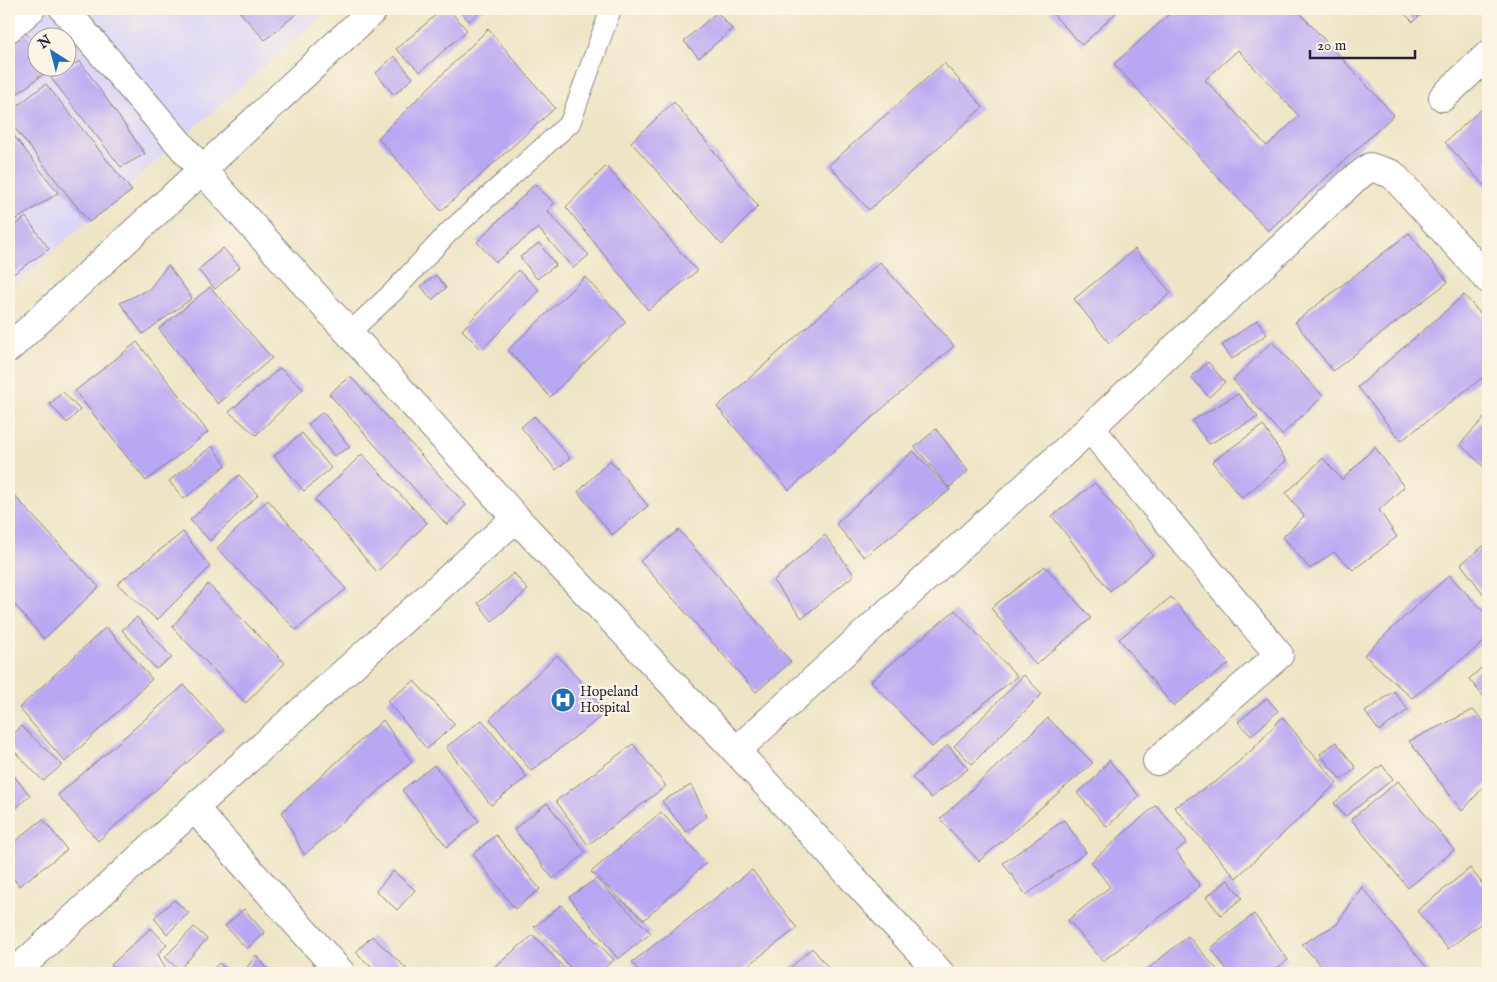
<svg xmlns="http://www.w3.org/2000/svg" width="1497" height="982" font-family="'IM FELL English',serif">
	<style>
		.built { fill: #dbd6f7; fill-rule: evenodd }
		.building { fill: #b8a7f3; fill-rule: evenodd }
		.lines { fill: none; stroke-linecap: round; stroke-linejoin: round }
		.lane-casing { stroke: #888480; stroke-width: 22 }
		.street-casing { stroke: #888480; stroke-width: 30 }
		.lane { stroke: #fff; stroke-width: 20 }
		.street { stroke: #fff; stroke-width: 28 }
		.labels { text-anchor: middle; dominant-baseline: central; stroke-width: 4.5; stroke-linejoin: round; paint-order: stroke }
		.poi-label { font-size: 14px; fill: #22223b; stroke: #fcf5e5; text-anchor: start }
	</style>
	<rect width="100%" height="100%" fill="#fcf5e5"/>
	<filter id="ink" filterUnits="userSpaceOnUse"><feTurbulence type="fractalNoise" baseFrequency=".02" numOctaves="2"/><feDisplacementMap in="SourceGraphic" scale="10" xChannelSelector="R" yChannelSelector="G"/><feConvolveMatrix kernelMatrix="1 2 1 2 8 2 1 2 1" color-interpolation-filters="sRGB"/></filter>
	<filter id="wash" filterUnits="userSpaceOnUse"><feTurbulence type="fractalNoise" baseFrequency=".0096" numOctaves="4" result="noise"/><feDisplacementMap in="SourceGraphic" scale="20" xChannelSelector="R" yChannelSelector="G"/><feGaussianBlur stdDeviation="1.12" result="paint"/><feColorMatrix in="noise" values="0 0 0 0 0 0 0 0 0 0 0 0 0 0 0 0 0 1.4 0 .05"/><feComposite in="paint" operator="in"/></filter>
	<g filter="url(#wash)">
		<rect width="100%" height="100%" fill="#eee5c6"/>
		<path class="built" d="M 9,9 L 330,9 L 9,290 ZM 38,38 L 68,38 L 68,68 L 38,68 Z"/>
		<g id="blocks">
			<g class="building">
				<polygon points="237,9 302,9 265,40"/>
				<polygon points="443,9 448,9 467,30 420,72 396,49"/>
				<polygon points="458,9 483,9 469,21"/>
				<polygon points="1048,9 1120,9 1082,45"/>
				<path d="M 1175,9 L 1296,9 L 1394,115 L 1268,231 L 1114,64 ZM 1238,50 L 1299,116 L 1267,146 L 1205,80 Z"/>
				<polygon points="1400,9 1427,9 1413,22"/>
				<polygon points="717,12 732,29 699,58 684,41"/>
				<polygon points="488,29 555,108 441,211 378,138"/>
				<polygon points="26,33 38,48 38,68 51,68 9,100 9,46"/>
				<polygon points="394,56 413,78 394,95 376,73"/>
				<polygon points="80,61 145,154 121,167 51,78"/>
				<polygon points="944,63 983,107 869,210 829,165"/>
				<polygon points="46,84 132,191 89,222 9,121 9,112"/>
				<polygon points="674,102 758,206 722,245 631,142"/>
				<polygon points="1486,105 1488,108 1488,190 1445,142"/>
				<polygon points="9,129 58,193 11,223 9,221"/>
				<polygon points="606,166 697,271 648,310 566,207"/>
				<polygon points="535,184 554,203 547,211 589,255 573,268 538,228 496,262 477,242"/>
				<polygon points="26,217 49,249 9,277 9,229"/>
				<polygon points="1409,233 1448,282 1333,371 1295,322"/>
				<polygon points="539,243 556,265 537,279 520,257"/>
				<polygon points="223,248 240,267 215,289 198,270"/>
				<polygon points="1135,249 1171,293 1109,343 1074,299"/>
				<polygon points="880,262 954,346 789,490 717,407"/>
				<polygon points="168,265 192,298 143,334 120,303 149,289"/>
				<polygon points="518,270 539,290 482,350 462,330"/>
				<polygon points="436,275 446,288 432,300 421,286"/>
				<polygon points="585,277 626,322 550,397 508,350"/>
				<polygon points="210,287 272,358 218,404 159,329"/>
				<polygon points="1464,295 1488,322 1488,373 1401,441 1358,387"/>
				<polygon points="1257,320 1267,334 1232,359 1222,345"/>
				<polygon points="137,342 208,432 146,481 75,391"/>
				<polygon points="1272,342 1323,396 1282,435 1233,380"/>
				<polygon points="1208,362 1225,382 1209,397 1191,377"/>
				<polygon points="280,368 303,389 256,435 229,412"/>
				<polygon points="350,376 466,505 447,525 329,394"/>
				<polygon points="63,392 80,410 67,423 50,404"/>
				<polygon points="1238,394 1258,417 1209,444 1192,421"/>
				<polygon points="323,412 350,447 334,456 308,424"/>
				<polygon points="1488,414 1488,471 1460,444"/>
				<polygon points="534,416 570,458 556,470 521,427"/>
				<polygon points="1263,425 1286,461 1242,498 1212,462"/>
				<polygon points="936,429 968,471 949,488 915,447"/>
				<polygon points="302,433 331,468 304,491 274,456"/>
				<polygon points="212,446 226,465 184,499 169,481"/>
				<polygon points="1375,447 1404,487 1379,510 1397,537 1353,570 1334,552 1310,569 1283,537 1304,516 1286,493 1323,458 1342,480"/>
				<polygon points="913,451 950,490 864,557 836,524"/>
				<polygon points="362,454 427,523 377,572 315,500"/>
				<polygon points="610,460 648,506 612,535 578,492"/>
				<polygon points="239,475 258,495 210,541 190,520"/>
				<polygon points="1095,483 1153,555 1110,591 1052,516"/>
				<polygon points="9,490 99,587 44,639 9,598"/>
				<polygon points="268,500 346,589 296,630 217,548"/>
				<polygon points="679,530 791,662 756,692 640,561"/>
				<polygon points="183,532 210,567 157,620 117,584"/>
				<polygon points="825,535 854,575 802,618 773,581"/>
				<polygon points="1486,544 1488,548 1488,600 1461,564"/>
				<polygon points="1045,566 1091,618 1036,665 991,608"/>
				<polygon points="514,573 528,590 492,621 478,603"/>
				<polygon points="1449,575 1488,616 1488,639 1412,698 1364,655"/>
				<polygon points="208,584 285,663 246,703 172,627"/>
				<polygon points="1171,597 1229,664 1173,706 1119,639"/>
				<polygon points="955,610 1017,676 932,747 871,681"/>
				<polygon points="137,617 172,658 156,669 122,630"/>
				<polygon points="106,627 152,679 65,762 19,708"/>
				<polygon points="557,655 607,712 531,771 490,719"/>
				<polygon points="1488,662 1488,702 1469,679"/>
				<polygon points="1024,675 1042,694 972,764 954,746"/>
				<polygon points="414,681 455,724 427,749 387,701"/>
				<polygon points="184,685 224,730 98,841 58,795"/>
				<polygon points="1394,691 1408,710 1379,731 1365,712"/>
				<polygon points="1267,698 1278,711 1251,736 1238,722"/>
				<polygon points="1473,710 1488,726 1488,782 1462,811 1409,741"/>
				<polygon points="1282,717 1337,783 1236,878 1174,807 1218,780 1254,748"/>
				<polygon points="1048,718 1093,763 979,861 940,819"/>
				<polygon points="383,720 412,762 304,855 282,812"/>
				<polygon points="482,720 527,777 491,805 446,747"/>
				<polygon points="21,726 62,765 43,781 9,746 9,740"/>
				<polygon points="1336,742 1356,768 1341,780 1320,754"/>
				<polygon points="633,744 666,786 588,845 556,801"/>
				<polygon points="948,745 968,769 931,798 912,778"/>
				<polygon points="1109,760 1139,796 1107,827 1077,793 1093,780"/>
				<polygon points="434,765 479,821 447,847 402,790"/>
				<polygon points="1382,765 1393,779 1345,817 1334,803"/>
				<polygon points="9,770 30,795 9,815"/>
				<polygon points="1398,781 1454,850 1408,888 1351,819"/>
				<polygon points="691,785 707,817 686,832 662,801"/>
				<polygon points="547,803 586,853 553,879 514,829"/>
				<polygon points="1156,805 1187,842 1176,851 1200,886 1103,961 1068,920 1110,887 1091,862"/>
				<polygon points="661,812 706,863 644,920 591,872"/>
				<polygon points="43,819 67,850 19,886 9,872 9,846"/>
				<polygon points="1064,820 1086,852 1026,895 1003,863"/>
				<polygon points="496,835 540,889 515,909 473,854"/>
				<polygon points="1470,868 1488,891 1488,918 1448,949 1417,911"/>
				<polygon points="752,870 797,928 738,973 641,973 632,962"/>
				<polygon points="393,871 415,890 397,910 376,891"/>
				<polygon points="596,879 651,933 618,959 569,897"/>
				<polygon points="1228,880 1242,898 1221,915 1206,897"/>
				<polygon points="1362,887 1431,973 1327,973 1302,944 1337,924"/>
				<polygon points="174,900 189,913 167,934 154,918"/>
				<polygon points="561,905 614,960 598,973 575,973 534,927"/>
				<polygon points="244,909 265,933 247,949 225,926"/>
				<polygon points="1254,914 1288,960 1270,973 1229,973 1211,948"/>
				<polygon points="194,927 207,939 179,970 165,957"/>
				<polygon points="151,928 167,945 158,954 166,970 163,973 120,973 111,965"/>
				<polygon points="533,935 569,973 487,973"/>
				<polygon points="372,936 406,968 401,973 377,973 356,952"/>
				<polygon points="1188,936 1220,973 1143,973"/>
				<polygon points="812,948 833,973 785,973"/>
				<polygon points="256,955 271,973 243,973"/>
				<polygon points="219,963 230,973 209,973"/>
			</g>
		</g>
	</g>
	<g filter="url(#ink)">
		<use href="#blocks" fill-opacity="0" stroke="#888480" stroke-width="1"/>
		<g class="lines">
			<defs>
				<polyline id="lane" points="350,332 393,292 449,232 570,123 611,9"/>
				<g id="street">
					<polyline points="64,9 202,170 516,518 736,751 940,973"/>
					<polyline points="9,28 31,9"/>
					<polyline points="1443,97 1488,55"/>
					<polyline points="9,348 202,170 374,9"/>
					<polyline points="1090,428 1279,655 1157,761"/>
					<polyline points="736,751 1090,428 1353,180 1370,167 1392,174 1488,279"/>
					<polyline points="194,808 341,973"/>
					<polyline points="14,973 194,808 516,518"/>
				</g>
			</defs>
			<use href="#lane" class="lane-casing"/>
			<use href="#street" class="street-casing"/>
			<use href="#lane" class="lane"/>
			<use href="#street" class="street"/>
		</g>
	</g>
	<defs>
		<symbol id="hospital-disc" viewBox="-11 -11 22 22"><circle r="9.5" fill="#1f6fb2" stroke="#fcf5e5"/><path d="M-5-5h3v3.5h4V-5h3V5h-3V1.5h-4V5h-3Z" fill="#fff"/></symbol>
	</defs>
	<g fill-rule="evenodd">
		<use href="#hospital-disc" x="549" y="686" width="28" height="28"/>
	</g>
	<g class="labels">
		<g class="poi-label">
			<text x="580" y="692">Hopeland<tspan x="580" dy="16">Hospital</tspan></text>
		</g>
	</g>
	<rect width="1497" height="982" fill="none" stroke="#fcf5e5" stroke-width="30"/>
	<g transform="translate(52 52) rotate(324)"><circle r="24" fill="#fcf5e5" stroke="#a5a1a1"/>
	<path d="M0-4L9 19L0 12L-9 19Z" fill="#1f6fb2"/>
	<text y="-8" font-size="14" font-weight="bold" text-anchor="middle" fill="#22223b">N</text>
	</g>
	<path d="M1310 50v8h105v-8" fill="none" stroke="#22223b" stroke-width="2.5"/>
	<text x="1317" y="50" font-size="15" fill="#22223b" stroke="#fcf5e5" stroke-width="4" paint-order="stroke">20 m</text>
</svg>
